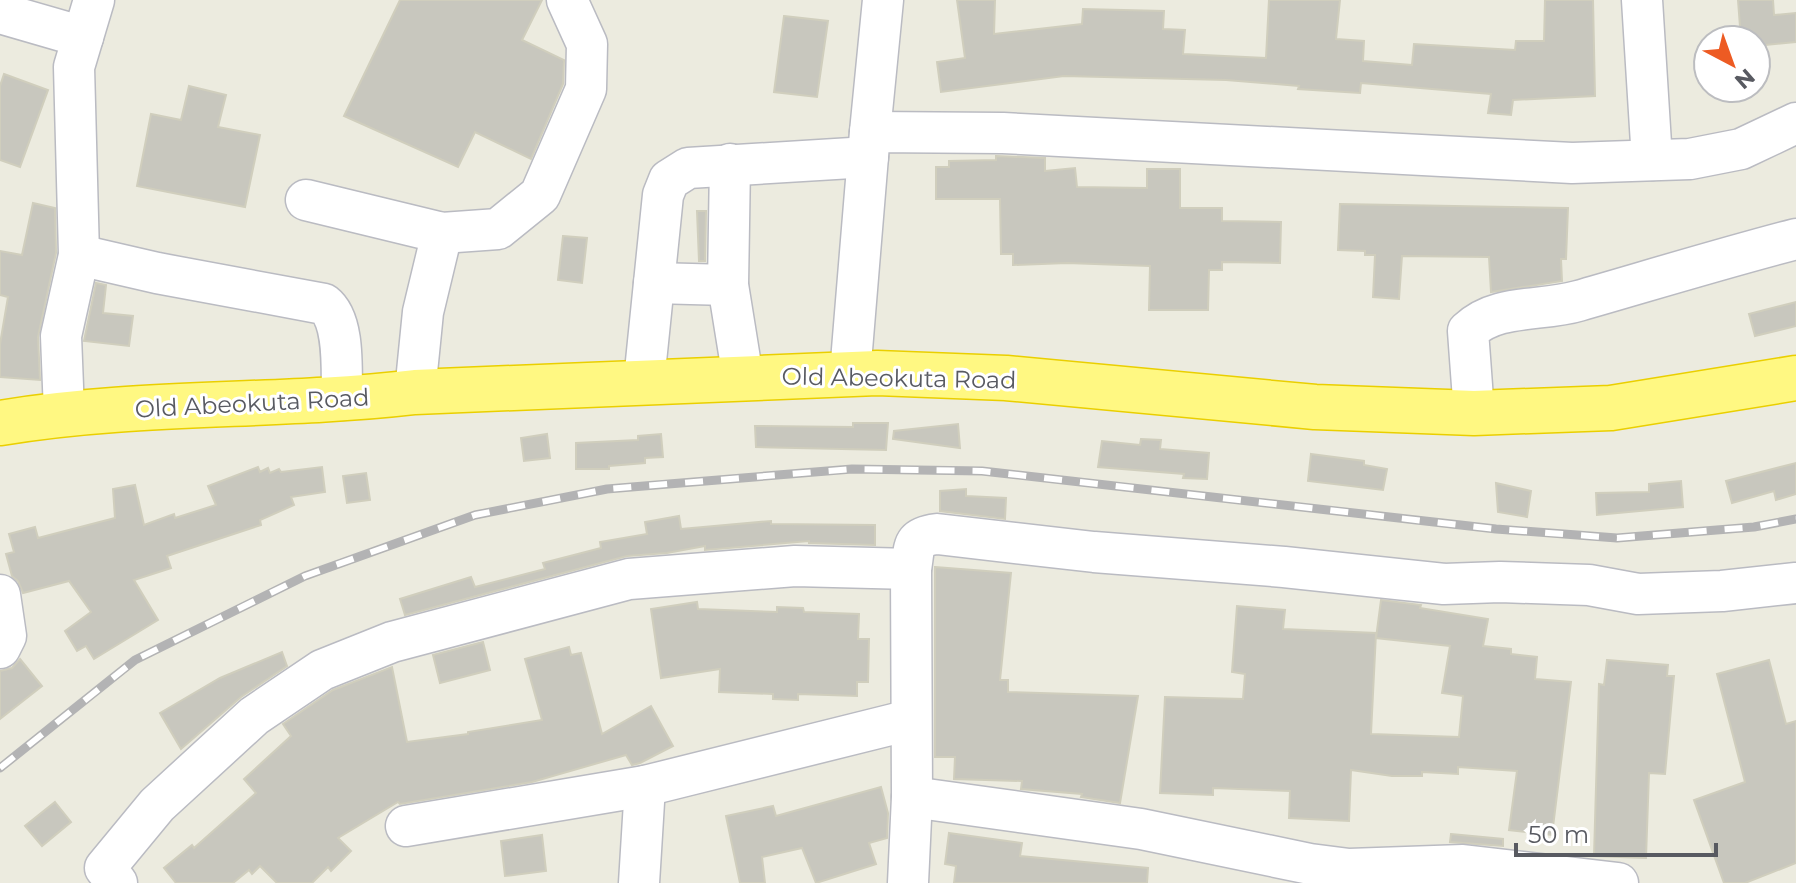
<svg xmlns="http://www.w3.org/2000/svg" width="1796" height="883" font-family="Montserrat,sans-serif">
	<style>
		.building { fill: #c8c7be; stroke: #d0cebd; stroke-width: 2 }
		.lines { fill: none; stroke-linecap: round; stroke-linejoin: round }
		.minor-casing { stroke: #babbc2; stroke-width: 43 }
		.highway-casing { stroke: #eacf00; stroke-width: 47 }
		.minor { stroke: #fff; stroke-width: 40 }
		.highway { stroke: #fff882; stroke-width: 44 }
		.rail-casing { stroke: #b3b3b4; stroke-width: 9 }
		.rail { stroke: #fff; stroke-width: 6; stroke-dasharray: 18; stroke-linecap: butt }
		.labels { text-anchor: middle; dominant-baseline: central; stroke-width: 6; stroke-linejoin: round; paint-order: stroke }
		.street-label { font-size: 24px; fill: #585a61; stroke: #fff }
	</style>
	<rect width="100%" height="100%" fill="#ecebdf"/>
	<g class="building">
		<polygon points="400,0 542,0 522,40 564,60 563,84 531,159 475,132 458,167 344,116"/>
		<polygon points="957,0 995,0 994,34 1082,24 1083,9 1164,11 1163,29 1185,30 1183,54 1266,58 1269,0 1340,0 1336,39 1364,41 1363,61 1412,65 1414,44 1515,50 1516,41 1544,41 1545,0 1593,0 1595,96 1513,100 1511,115 1488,113 1491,94 1361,83 1360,93 1298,89 1299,86 1226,80 1064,76 941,92 937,62 965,58"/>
		<polygon points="1738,0 1773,0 1774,15 1796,13 1796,42 1756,46 1756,40 1741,40"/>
		<polygon points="784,16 828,21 817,97 774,92"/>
		<polygon points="4,74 48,90 20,167 0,160 0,86"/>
		<polygon points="189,86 226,95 218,127 260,135 245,207 137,186 151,114 181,120"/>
		<polygon points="996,156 1045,158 1045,171 1075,168 1077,187 1147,188 1147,169 1180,169 1180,208 1222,208 1222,221 1281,222 1280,263 1222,262 1222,270 1209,270 1208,310 1149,310 1150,266 1067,263 1013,265 1013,254 1001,254 1000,199 936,199 936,167 949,167 949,161 996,160"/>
		<polygon points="33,203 55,208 56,253 38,337 40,380 0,377 0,344 8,297 0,295 0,251 22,255"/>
		<polygon points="1340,204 1568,208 1566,259 1561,259 1562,281 1491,292 1489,257 1402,256 1399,299 1373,297 1375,255 1365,255 1365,251 1338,250"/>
		<polygon points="697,211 706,211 705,261 699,261"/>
		<polygon points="563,236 587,238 582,283 558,280"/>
		<polygon points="96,283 106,285 103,313 133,316 129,346 84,341"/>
		<polygon points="1796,302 1796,326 1755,336 1749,314"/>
		<polygon points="853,423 888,423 886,450 756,447 755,426 853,427"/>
		<polygon points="958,424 960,448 893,439 894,431"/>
		<polygon points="547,434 550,458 524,461 521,438"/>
		<polygon points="661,434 663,457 645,458 645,463 609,466 609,469 576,469 576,443 638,440 638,436"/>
		<polygon points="1141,439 1161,440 1160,449 1209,453 1207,479 1183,478 1184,474 1098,467 1102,441 1140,445"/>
		<polygon points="1311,454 1364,461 1364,465 1387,469 1383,490 1308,481"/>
		<polygon points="1796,463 1796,494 1776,500 1774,491 1732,503 1726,481"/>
		<polygon points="258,467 260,472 268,468 270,473 279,469 281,472 322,467 325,492 291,497 294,505 260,520 261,525 167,556 171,568 134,580 158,620 94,659 86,646 77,651 65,631 91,612 69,581 23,593 18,581 12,576 6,554 14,552 9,534 35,527 38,538 115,518 113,489 135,485 144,525 174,514 175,518 216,505 208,486"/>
		<polygon points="366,473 370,500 347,503 343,476"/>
		<polygon points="1681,481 1683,507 1597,515 1596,493 1649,492 1649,484"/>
		<polygon points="1496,483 1531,491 1527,517 1498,512"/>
		<polygon points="966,489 966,496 1006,498 1005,519 940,511 940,491"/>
		<polygon points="679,516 681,529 771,521 771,524 875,525 875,545 809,543 809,541 705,550 705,546 667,553 627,556 405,615 400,599 471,577 475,587 545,569 543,563 601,548 600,542 647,534 645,522"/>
		<polygon points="935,567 1011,573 1000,680 1008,680 1008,692 1138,696 1120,803 1081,797 1082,794 1021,789 1022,781 954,779 955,757 935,757"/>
		<polygon points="1381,600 1421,605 1420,608 1488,619 1483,646 1511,649 1511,654 1537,657 1535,679 1571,682 1552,835 1509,830 1517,771 1458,767 1458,774 1422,772 1422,776 1392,776 1351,770 1349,821 1289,818 1290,791 1213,788 1213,795 1160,793 1165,697 1243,699 1245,674 1232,672 1237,606 1285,610 1283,629 1376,633 1371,734 1459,737 1463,696 1442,693 1450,646 1376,638"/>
		<polygon points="697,602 698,609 777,612 777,607 803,608 804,612 859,614 858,639 869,639 868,682 857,682 857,696 798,694 798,700 773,699 773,694 719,692 720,669 661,678 651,609"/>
		<polygon points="483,642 490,670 440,683 433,655"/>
		<polygon points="569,647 571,655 581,653 602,734 651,706 673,746 640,763 632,765 626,755 532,782 400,804 398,802 338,838 351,851 331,871 328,867 312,883 277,883 260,866 252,874 249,870 233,883 176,883 164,868 192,845 194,848 256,793 244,779 291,736 283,724 333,690 392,667 407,742 468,734 468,732 542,720 525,659"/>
		<polygon points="282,652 287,666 241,697 181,749 160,713 220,678"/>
		<polygon points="20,659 42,686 0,719 0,671 12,668"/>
		<polygon points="1607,660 1668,665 1667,676 1674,676 1665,774 1649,773 1646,858 1594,856 1599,684 1604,685"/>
		<polygon points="1769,660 1786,724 1796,721 1796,863 1745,883 1724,883 1694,800 1745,782 1717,674"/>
		<polygon points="881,787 888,813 887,838 869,843 876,864 816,883 802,848 762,857 765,883 740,883 726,816 773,806 776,816"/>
		<polygon points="55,802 71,822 42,846 25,826"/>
		<polygon points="949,833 1022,843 1020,856 1148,868 1147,883 954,883 956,866 945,864"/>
		<polygon points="1451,834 1503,839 1503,846 1450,842"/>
		<polygon points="542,835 546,871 505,876 501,841"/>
	</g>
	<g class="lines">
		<defs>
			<g id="minor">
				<polyline points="1642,0 1652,160"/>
				<polyline points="0,13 83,37"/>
				<polyline points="870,132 883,0"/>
				<polyline points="730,164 728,285 743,378"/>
				<polyline points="306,200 442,233 498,229 540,195 586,89 587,44 567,0"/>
				<path d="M 79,255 L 157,273 L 324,304 C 346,321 341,373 342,400"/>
				<polyline points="654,283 728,285"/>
				<polyline points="850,374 870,132 1003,133 1572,163 1690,159 1741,149 1796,123"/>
				<polyline points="644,381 663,195 669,180 688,168 868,157"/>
				<polyline points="415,392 423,312 442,233"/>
				<polyline points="64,412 61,336 79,255 74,67 94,0"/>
				<path d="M 1474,413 L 1468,331 C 1497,303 1542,312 1578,301 C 1651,280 1723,258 1796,239"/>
				<polyline points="0,595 6,636 0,648"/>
				<polyline points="912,797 1141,829 1310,864 1349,869 1463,865 1618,883"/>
				<polyline points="406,826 645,786 910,720"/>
				<polyline points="117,883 105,868 157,805 254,716 322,670 392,642 629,579 795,566 911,569"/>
				<polyline points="639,883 645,786"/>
				<path d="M 908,883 L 912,797 L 911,569 C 915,546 911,537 937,534 L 1094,552 L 1284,567 L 1444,584 L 1500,582 L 1589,585 L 1638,594 L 1722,591 L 1796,583"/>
			</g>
			<path id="highway" d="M 0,423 C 137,400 277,408 415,392 L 877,373 L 1006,378 L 1315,407 L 1474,413 L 1611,408 L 1796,378"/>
		</defs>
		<use href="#minor" class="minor-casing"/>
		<use href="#highway" class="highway-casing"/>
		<use href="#minor" class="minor"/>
		<use href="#highway" class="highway"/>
		<defs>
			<polyline id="rail" points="0,768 135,660 305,576 475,515 607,489 852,469 982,471 1496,529 1617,538 1754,527 1796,519"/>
		</defs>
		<use href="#rail" class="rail-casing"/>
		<use href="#rail" class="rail"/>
	</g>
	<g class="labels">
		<g class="street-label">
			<text transform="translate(899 378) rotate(1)">Old Abeokuta Road</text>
			<text transform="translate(252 403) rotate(-3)">Old Abeokuta Road</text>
		</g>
	</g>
	<g transform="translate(1732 64) rotate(139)"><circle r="38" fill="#ffffff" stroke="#bcbdc0" stroke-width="2"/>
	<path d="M0-6L14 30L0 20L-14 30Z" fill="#ed5b23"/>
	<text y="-12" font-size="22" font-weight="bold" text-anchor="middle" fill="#585a61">N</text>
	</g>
	<path d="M1516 843v12h200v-12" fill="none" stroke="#585a61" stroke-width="4"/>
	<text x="1528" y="843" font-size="24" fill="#585a61" stroke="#ffffff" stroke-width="6" paint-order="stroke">50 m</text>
</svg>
